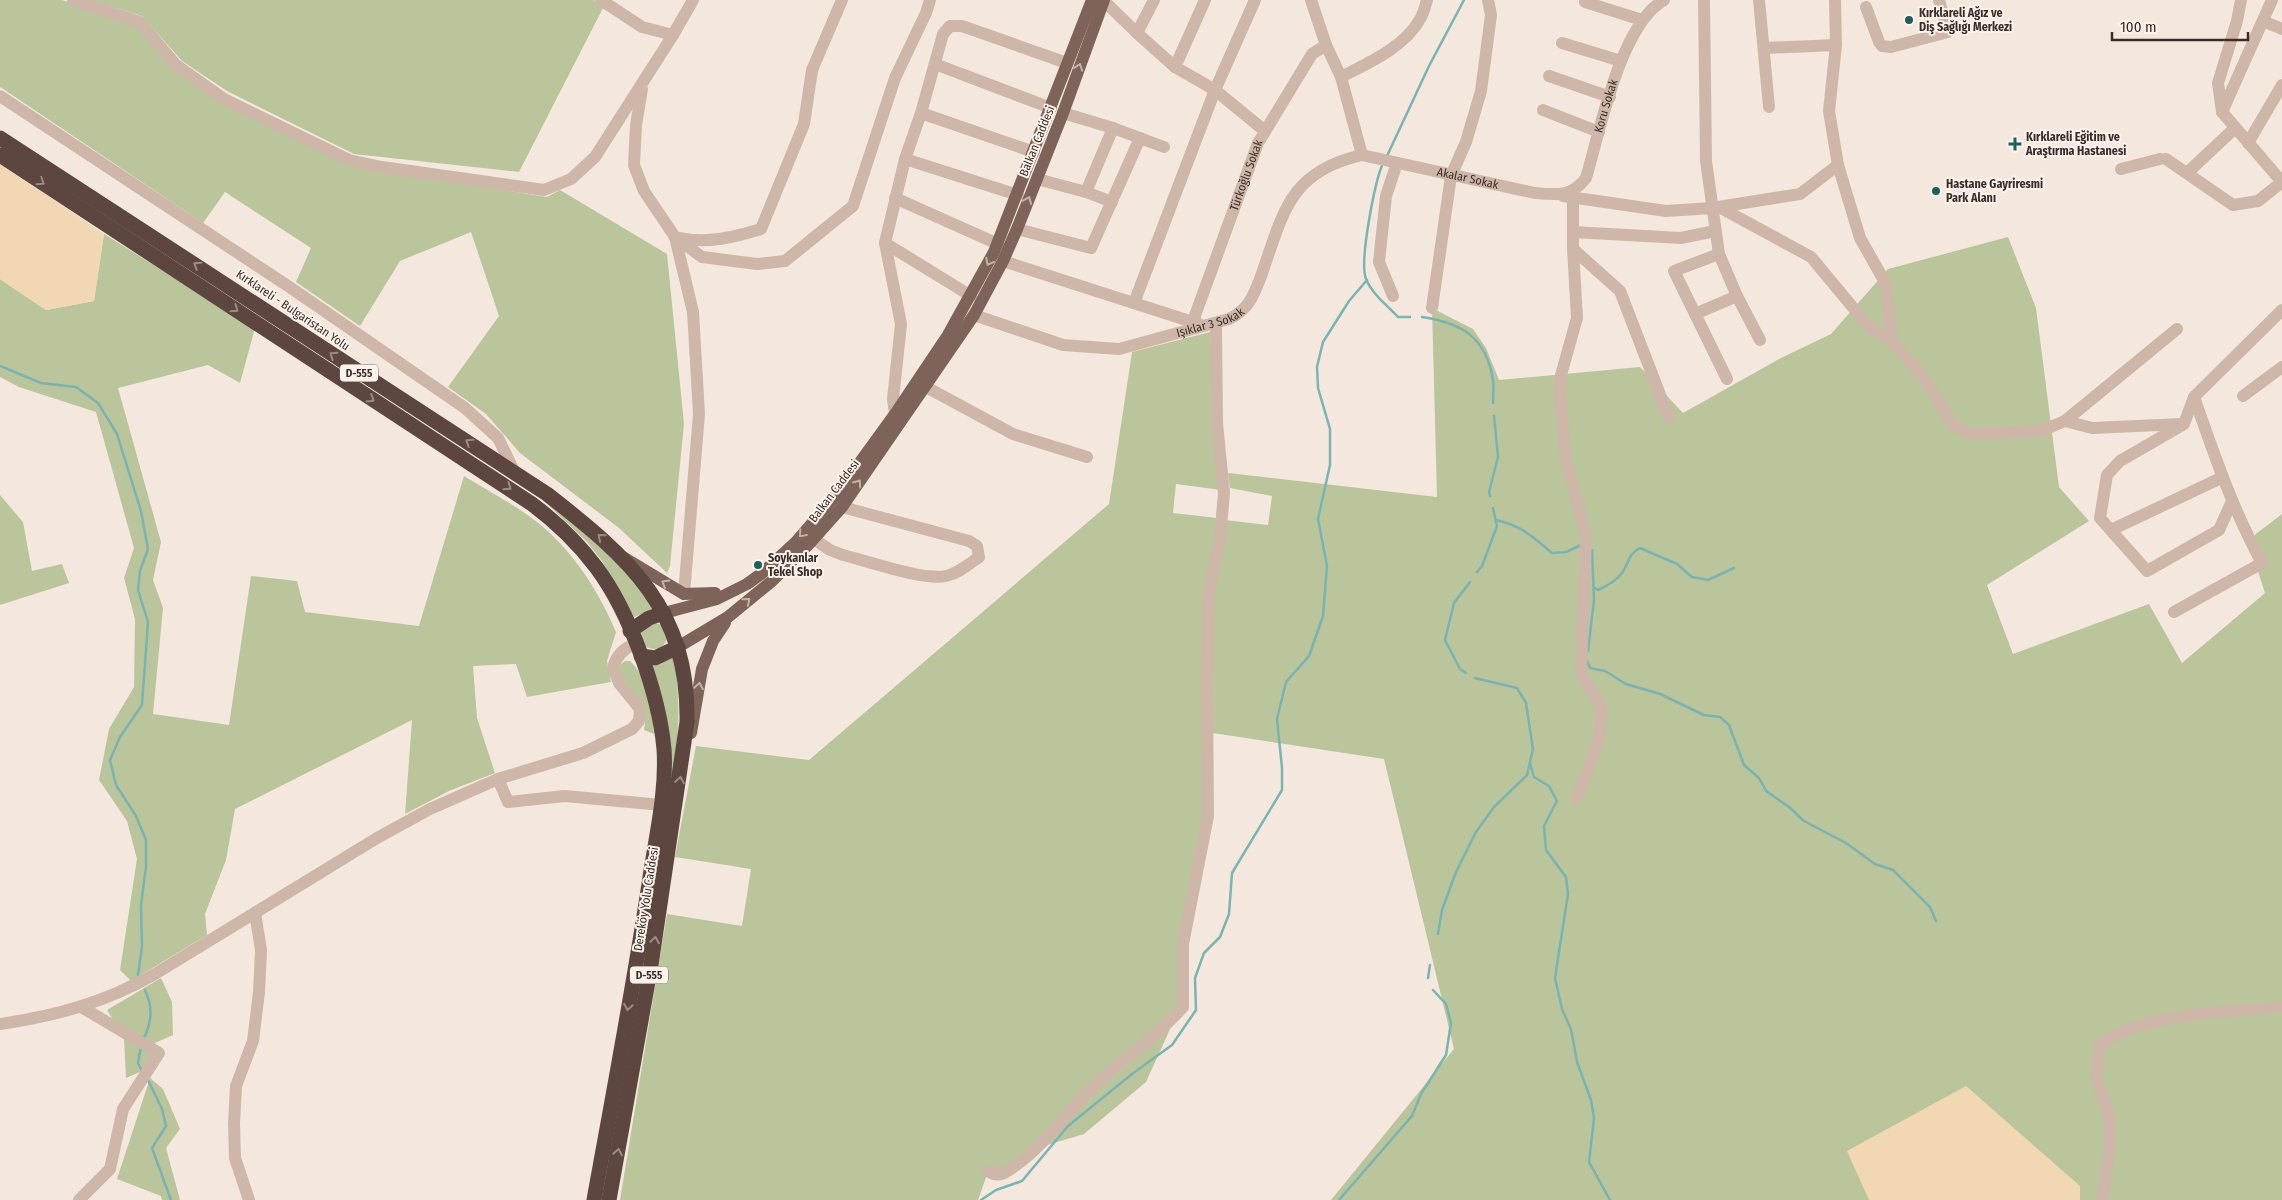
<svg xmlns="http://www.w3.org/2000/svg" width="2282" height="1200" font-family="'Fira Sans Condensed',sans-serif">
	<style>
		.green { fill: #bac59c }
		.sand { fill: #f2d8b2 }
		.lines { fill: none; stroke-linecap: round; stroke-linejoin: round }
		.stream { stroke: #7ab4b2; stroke-width: 2.5 }
		.minor { stroke: #ceb7a8; stroke-width: 12 }
		.major { stroke: #7d6359; stroke-width: 12 }
		.highway { stroke: #5c463f; stroke-width: 15 }
		.oneway { stroke: #c2b2a9 }
		.oneway2 { stroke: #9c8b84 }
		.poi-dot { fill: #1b5f5f; stroke: #fbf3eb; stroke-width: 2 }
		.labels { text-anchor: middle; dominant-baseline: central; stroke-width: 4; stroke-linejoin: round; paint-order: stroke }
		.shield { fill: #fbf3eb; stroke: #746863; stroke-width: 1 }
		.shield-label { font-size: 11px; font-weight: bold; fill: #3a2d29 }
		.poi-label { font-size: 12px; font-weight: bold; fill: #3a2d29; stroke: #fbf3eb; text-anchor: start }
		.street-label { font-size: 12px; fill: #3a2d29; stroke: #fbf3eb }
	</style>
	<rect width="100%" height="100%" fill="#f4e8de"/>
	<g class="green">
		<polygon points="0,0 62,0 138,27 171,66 347,165 547,197 560,190 667,254 684,424 670,566 667,573 619,528 520,453 486,414 448,387 499,316 471,232 400,261 360,326 296,282 311,248 225,192 203,223 0,87"/>
		<polygon points="90,0 594,0 603,8 519,172 354,154 227,91 182,61 142,16"/>
		<path d="M 104,234 L 255,328 L 240,383 L 208,365 L 118,388 L 161,542 L 153,580 L 163,608 L 153,714 L 229,725 L 251,576 L 297,581 L 305,612 L 419,626 L 464,476 C 490,492 519,507 542,526 C 575,554 599,592 616,632 L 607,661 L 611,682 L 527,697 L 516,664 L 473,666 L 477,718 L 495,773 L 449,791 L 405,814 L 412,720 L 235,809 L 226,860 L 205,914 L 207,935 L 131,981 L 120,970 L 137,859 L 127,821 L 99,780 L 109,729 L 134,687 L 135,619 L 124,578 L 134,548 L 96,412 L 19,387 L 0,377 L 0,279 L 46,310 L 94,301 Z"/>
		<polygon points="2008,237 2036,308 2059,487 2089,521 1987,585 2013,654 2149,604 2182,663 2265,593 2248,540 2282,514 2282,1200 1331,1200 1454,1049 1384,759 1213,733 1213,590 1225,520 1268,525 1272,496 1230,488 1228,473 1437,497 1432,308 1473,329 1486,348 1499,380 1640,367 1683,413 1781,358 1831,334 1888,269"/>
		<polygon points="1210,332 1221,490 1176,484 1173,513 1217,518 1206,817 1179,1004 1008,1168 989,1169 978,1200 620,1200 667,914 742,926 751,869 675,857 696,746 809,760 1109,504 1132,352"/>
		<polygon points="0,495 23,522 32,571 62,564 69,583 0,605"/>
		<polygon points="542,499 615,557 654,609 634,617 602,561 588,543"/>
		<circle cx="654" cy="636" r="13"/>
		<path d="M 674,657 C 684,716 675,771 666,829 L 667,723 L 661,694 L 652,667 Z"/>
		<path d="M 625,661 L 630,661 C 648,677 652,711 654,734 L 644,730 C 650,707 630,689 618,672 L 620,665 Z"/>
		<polygon points="161,978 172,1002 173,1035 155,1043 149,1068 126,1078 124,1039 107,1010"/>
		<polygon points="1171,1027 1146,1082 1084,1134 1044,1146 1095,1092"/>
		<polygon points="150,1078 163,1089 180,1129 166,1148 180,1200 162,1200 161,1196 117,1179"/>
	</g>
	<g class="sand">
		<polygon points="0,164 104,234 94,301 46,310 0,279"/>
		<polygon points="1966,1086 2080,1186 2080,1200 1869,1200 1847,1151"/>
	</g>
	<g class="lines">
		<g class="stream">
			<polyline points="1387,156 1429,66 1464,0"/>
			<path d="M 1383,163 C 1375,181 1359,261 1366,279 C 1372,294 1387,305 1398,317 L 1410,317"/>
			<path d="M 1422,317 C 1462,323 1486,337 1493,380 C 1494,387 1493,395 1493,403"/>
			<polyline points="0,366 41,383 76,387 98,403 117,434 141,511 148,549 140,571 138,590 148,622 142,705 120,737 110,760 116,785 136,816 146,840 146,867 141,905 142,947 138,975"/>
			<polyline points="1490,496 1489,492 1498,457 1494,416"/>
			<path d="M 1496,520 C 1522,526 1532,536 1552,553 L 1566,552 L 1581,545"/>
			<polyline points="1477,572 1482,566 1497,526 1493,508"/>
			<path d="M 1595,588 L 1598,590 C 1607,586 1616,581 1622,573 C 1629,563 1628,554 1640,548 L 1677,564 L 1692,577 L 1708,580 L 1734,568"/>
			<polyline points="1588,651 1594,600 1592,550"/>
			<polyline points="1587,661 1590,668 1605,671 1626,684 1660,694 1704,715 1720,717 1729,725 1744,765 1759,778 1766,791 1789,807 1804,821 1846,843 1875,864 1893,870 1930,907 1936,921"/>
			<polyline points="1466,673 1460,669 1445,640 1454,603 1470,582"/>
			<polyline points="1530,763 1534,777 1549,786 1557,801 1544,826 1546,850 1566,877 1568,894 1555,978 1562,1009 1571,1029 1577,1062 1591,1100 1594,1118 1589,1162 1610,1200"/>
			<polyline points="1438,934 1442,910 1456,872 1476,832 1494,807 1527,775 1533,749 1526,703 1517,688 1475,678"/>
			<polyline points="1428,978 1430,965"/>
			<path d="M 144,1038 C 152,1021 153,1007 145,990"/>
			<polyline points="141,1046 138,1063 142,1071"/>
			<polyline points="148,1080 162,1109 166,1126 152,1148 171,1200"/>
			<polyline points="981,1200 996,1190 1022,1181 1068,1126 1132,1074 1172,1045 1196,1010 1195,978 1204,953 1220,937 1229,914 1232,873 1282,790 1282,768 1277,719 1286,682 1309,656 1323,616 1327,566 1318,519 1330,465 1330,429 1318,388 1317,367 1323,342 1349,301 1367,280"/>
			<polyline points="1339,1200 1412,1116 1421,1094 1446,1055 1451,1023 1446,1004 1433,990"/>
		</g>
		<g class="minor">
			<polyline points="73,0 140,22 176,65 224,99 349,160 382,167 544,190 571,179 595,157 673,35 693,0"/>
			<polyline points="601,0 642,27 673,35"/>
			<polyline points="1311,0 1326,45 1341,77 1362,155"/>
			<polyline points="1704,0 1706,161 1719,254 1737,296 1760,340"/>
			<polyline points="1759,0 1769,107"/>
			<polyline points="1835,0 1836,45 1829,111 1838,165 1860,238 1886,284 1892,341"/>
			<polyline points="2241,0 2237,21 2218,83 2222,112 2282,182"/>
			<polyline points="1104,1 1137,33 1175,67 1215,90 1265,131"/>
			<polyline points="1585,2 1642,20"/>
			<polyline points="1866,7 1879,42 1882,46 1891,47 1948,32 1939,0"/>
			<polyline points="2263,21 2282,29"/>
			<polyline points="1137,33 1154,0"/>
			<polyline points="1562,43 1621,61"/>
			<polyline points="1764,48 1836,45"/>
			<polyline points="935,64 1051,108"/>
			<polyline points="1175,67 1205,0"/>
			<polyline points="1549,76 1610,97"/>
			<path d="M 1341,77 C 1368,63 1405,47 1420,19 C 1424,13 1425,6 1427,0"/>
			<polyline points="642,89 636,125 634,165 644,191 675,237 693,312 699,414 684,594"/>
			<polyline points="0,96 291,288 465,408 498,438 514,471"/>
			<polyline points="1543,110 1599,132"/>
			<polyline points="2222,112 2272,0"/>
			<polyline points="921,113 1034,152"/>
			<polyline points="1063,113 1113,128 1164,147"/>
			<polyline points="2248,143 2282,85"/>
			<polyline points="905,159 1018,195"/>
			<polyline points="2166,159 2233,205 2258,201 2282,182"/>
			<polyline points="2121,169 2160,159"/>
			<polyline points="2187,173 2235,128"/>
			<polyline points="1037,179 1086,192 1112,202"/>
			<polyline points="1086,192 1113,128"/>
			<polyline points="1563,196 1666,211 1712,208 1800,194 1838,165"/>
			<polyline points="895,198 998,244"/>
			<polyline points="1573,198 1573,249 1620,291 1669,418"/>
			<polyline points="1719,207 1811,257 1870,328 1892,341 1923,377 1953,425 1970,434 2041,431 2065,421 2177,329"/>
			<polyline points="1017,229 1091,248 1140,138"/>
			<polyline points="1573,232 1681,238 1715,231"/>
			<polyline points="675,237 702,257 757,264 785,261 853,206 895,78 926,13 930,0"/>
			<path d="M 680,238 C 707,244 735,237 761,229 L 804,124 L 812,70 L 842,0"/>
			<polyline points="885,243 971,296"/>
			<path d="M 1573,249 L 1577,318 L 1561,375 L 1560,399 L 1566,460 L 1586,536 L 1581,671 C 1585,688 1593,688 1598,701 C 1610,725 1586,773 1577,798"/>
			<polyline points="1719,254 1674,271 1727,379"/>
			<polyline points="1003,261 1199,324"/>
			<polyline points="1393,296 1379,262 1386,196 1397,163"/>
			<polyline points="1134,303 1215,90 1255,0"/>
			<polyline points="1432,308 1451,176 1466,142 1481,91 1491,15 1488,0"/>
			<polyline points="1695,314 1737,296"/>
			<path id="s1" d="M 974,315 L 1063,345 L 1119,349 L 1229,319 C 1248,310 1253,297 1260,279 C 1283,215 1287,172 1362,155 L 1535,193 C 1556,195 1572,197 1586,178 C 1600,131 1620,25 1664,0"/>
			<path id="s2" d="M 1193,321 L 1258,143 L 1312,54 L 1326,45"/>
			<polyline points="926,387 1013,434 1087,457"/>
			<polyline points="2243,396 2282,367"/>
			<polyline points="895,414 893,399 901,324 885,243 905,159 921,113 943,34 950,26 962,26 1067,63"/>
			<polyline points="2065,421 2092,428 2182,424"/>
			<polyline points="2232,501 2219,530 2147,571 2100,518 2107,475 2120,461 2184,424 2194,397 2282,310"/>
			<polyline points="2111,530 2221,478"/>
			<path d="M 814,539 L 830,550 L 843,555 C 867,561 925,581 946,576 C 959,573 969,564 979,557 L 977,546 L 969,541 L 842,507"/>
			<path d="M 2174,612 L 2262,563 C 2233,510 2214,454 2194,397"/>
			<polyline points="498,779 508,802 565,796 661,805"/>
			<path d="M 0,1024 C 56,1016 106,1002 155,974 L 377,838 L 430,809 L 498,779 L 583,753 L 632,729 L 639,721 L 640,709 L 619,683 L 613,668 C 616,656 624,648 635,644"/>
			<path d="M 988,1171 C 995,1176 1002,1175 1009,1170 C 1041,1150 1065,1115 1091,1089 C 1120,1060 1156,1038 1183,1007 L 1183,944 L 1208,816 L 1207,686 L 1209,590 L 1220,539 L 1224,493 L 1217,423 L 1216,324"/>
			<polyline points="79,1200 110,1169 123,1109 159,1053 83,1008"/>
			<polyline points="249,1200 235,1158 234,1124 236,1086 253,1041 259,992 261,950 255,913"/>
			<path d="M 2102,1200 L 2110,1150 L 2110,1118 L 2096,1077 L 2100,1045 C 2141,1012 2230,1012 2282,1007"/>
		</g>
		<g class="major">
			<polyline points="621,556 684,594 715,593"/>
			<polyline points="664,613 717,599 747,584 761,574 796,542 834,498 895,414 948,335 994,252 1092,0"/>
			<polyline points="678,647 728,617 772,581 809,544 842,507 974,315 1003,261 1017,229 1063,113 1104,0"/>
			<polyline points="691,733 702,669 713,641 725,623"/>
		</g>
		<g class="highway">
			<path d="M 0,138 L 547,494 C 629,558 689,609 687,722 L 651,965 L 609,1200"/>
			<path d="M 0,155 L 532,504 C 556,522 578,543 596,567 C 630,612 659,694 664,749 C 667,794 655,840 649,884 C 633,990 613,1095 594,1200"/>
			<polyline points="630,631 649,618 664,613"/>
			<polyline points="641,656 655,658 678,647"/>
		</g>
	</g>
	<defs><path id="oneway-chevron" d="M-2-3.5L2.5 0L-2 3.5" fill="none" stroke-width="1.6" stroke-linecap="round" stroke-linejoin="round" transform="scale(1.25)"/></defs>
	<g class="oneway">
		<use href="#oneway-chevron" transform="translate(1079 67) rotate(-70)"/>
		<use href="#oneway-chevron" transform="translate(1028 200) rotate(-68)"/>
		<use href="#oneway-chevron" transform="translate(989 262) rotate(118)"/>
		<use href="#oneway-chevron" transform="translate(858 483) rotate(-55)"/>
		<use href="#oneway-chevron" transform="translate(802 534) rotate(131)"/>
		<use href="#oneway-chevron" transform="translate(665 583) rotate(-149)"/>
		<use href="#oneway-chevron" transform="translate(747 601) rotate(-39)"/>
		<use href="#oneway-chevron" transform="translate(699 686) rotate(-80)"/>
	</g>
	<g class="oneway2">
		<use href="#oneway-chevron" transform="translate(41 182) rotate(34)"/>
		<use href="#oneway-chevron" transform="translate(197 265) rotate(-147)"/>
		<use href="#oneway-chevron" transform="translate(235 309) rotate(34)"/>
		<use href="#oneway-chevron" transform="translate(333 355) rotate(-146)"/>
		<use href="#oneway-chevron" transform="translate(371 399) rotate(32)"/>
		<use href="#oneway-chevron" transform="translate(469 442) rotate(-147)"/>
		<use href="#oneway-chevron" transform="translate(508 487) rotate(35)"/>
		<use href="#oneway-chevron" transform="translate(601 537) rotate(-140)"/>
		<use href="#oneway-chevron" transform="translate(680 780) rotate(-81)"/>
		<use href="#oneway-chevron" transform="translate(655 940) rotate(-81)"/>
		<use href="#oneway-chevron" transform="translate(628 1007) rotate(100)"/>
		<use href="#oneway-chevron" transform="translate(618 1152) rotate(-80)"/>
	</g>
	<g class="poi-dot">
		<circle cx="1909" cy="20" r="5"/>
		<path d="M2012.5 136.5h5v5h5v5h-5v5h-5v-5h-5v-5h5z"/>
		<circle cx="1936" cy="191" r="5"/>
		<circle cx="758" cy="565" r="5"/>
	</g>
	<g class="labels">
		<g class="shield">
			<rect x="340" y="364.5" width="38" height="17" rx="4"/>
			<rect x="630" y="966.5" width="38" height="17" rx="4"/>
		</g>
		<g class="shield-label">
			<text x="359" y="373">D-555</text>
			<text x="649" y="975">D-555</text>
		</g>
		<g class="poi-label">
			<text x="1919" y="13">Kırklareli Ağız ve<tspan x="1919" dy="14">Diş Sağlığı Merkezi</tspan></text>
			<text x="2026" y="137">Kırklareli Eğitim ve<tspan x="2026" dy="14">Araştırma Hastanesi</tspan></text>
			<text x="1946" y="184">Hastane Gayriresmi<tspan x="1946" dy="14">Park Alanı</tspan></text>
			<text x="768" y="558">Soykanlar<tspan x="768" dy="14">Tekel Shop</tspan></text>
		</g>
		<g class="street-label">
			<text stroke="none"><textPath href="#s1" startOffset="796">Koru Sokak</textPath></text>
			<text transform="translate(1037 141) rotate(-68)">Balkan Caddesi</text>
			<text stroke="none"><textPath href="#s2" startOffset="155">Türkoğlu Sokak</textPath></text>
			<text stroke="none"><textPath href="#s1" startOffset="596">Akalar Sokak</textPath></text>
			<text transform="translate(293 310) rotate(34)">Kırklareli - Bulgaristan Yolu</text>
			<text stroke="none"><textPath href="#s1" startOffset="245">Işıklar 3 Sokak</textPath></text>
			<text transform="translate(834 491) rotate(-53)">Balkan Caddesi</text>
			<text transform="translate(646 899) rotate(-81)">Dereköy Yolu Caddesi</text>
		</g>
	</g>
	<path d="M2112 32v8h136v-8" fill="none" stroke="#3a2d29" stroke-width="2.5"/>
	<text x="2120" y="32" font-size="15" fill="#3a2d29" stroke="#fbf3eb" stroke-width="4" paint-order="stroke">100 m</text>
</svg>
